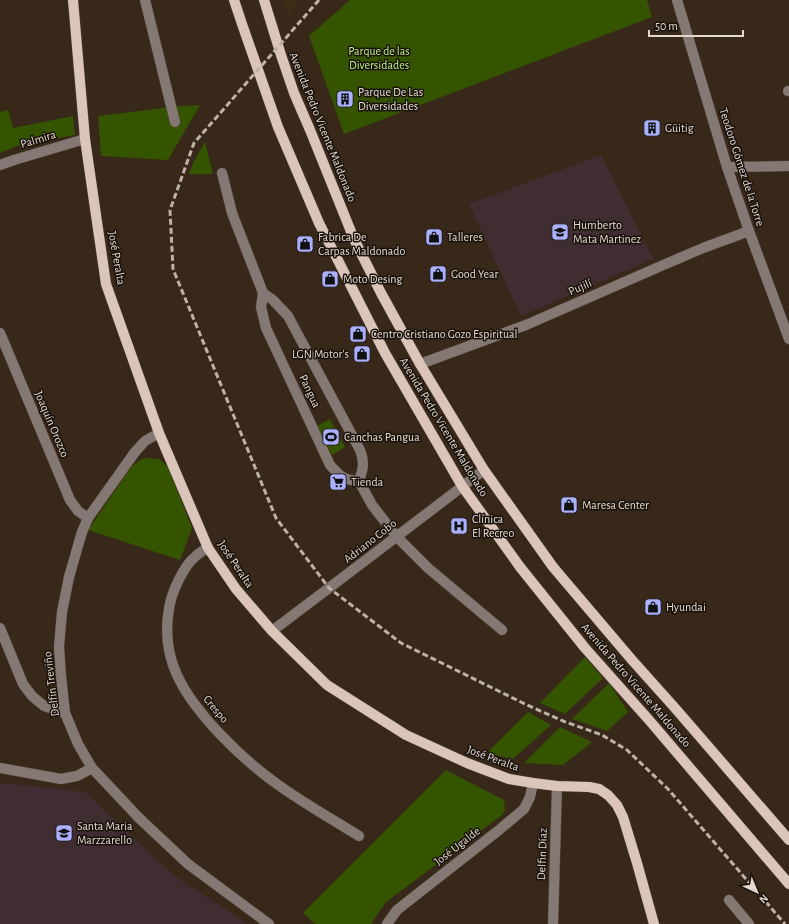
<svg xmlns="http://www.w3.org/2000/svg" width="789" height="924" font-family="'Alegreya Sans',sans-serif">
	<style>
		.built { fill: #3f2c17 }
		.education { fill: #402d32 }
		.green { fill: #355400 }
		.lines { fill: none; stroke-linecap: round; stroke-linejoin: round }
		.minor-casing { stroke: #534436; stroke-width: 11 }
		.major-casing { stroke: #534436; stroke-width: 11 }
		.minor { stroke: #837873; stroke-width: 10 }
		.major { stroke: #dbc5bb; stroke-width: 10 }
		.rail { stroke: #bdb2a6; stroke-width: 3; stroke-dasharray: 6 3; stroke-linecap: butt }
		.labels { text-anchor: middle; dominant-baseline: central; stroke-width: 3; stroke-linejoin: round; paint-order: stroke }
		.park-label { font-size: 12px; fill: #bdef84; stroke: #19120c }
		.poi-label { font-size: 12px; fill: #e3d9cf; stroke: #19120c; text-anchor: start }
		.street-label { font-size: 12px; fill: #e3d9cf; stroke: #19120c }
	</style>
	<rect width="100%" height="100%" fill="#372819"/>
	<polygon class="built" points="283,0 299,0 288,15"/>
	<g class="education">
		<polygon points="601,155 653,259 521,316 469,204"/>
		<polygon points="0,783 85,792 173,875 247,924 0,924"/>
	</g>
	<g class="green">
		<polygon points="350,0 647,0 652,17 344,134 309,36"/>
		<polygon points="200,105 168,160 101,156 98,116 171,107"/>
		<polygon points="8,110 13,128 73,116 75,135 17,146 0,153 0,112"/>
		<polygon points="205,142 213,174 189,174 193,163"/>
		<polygon points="330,419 345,447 332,455 317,426"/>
		<polygon points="144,458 159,459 168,467 192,528 180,560 88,530 132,466"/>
		<polygon points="585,657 603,678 565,714 540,703"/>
		<polygon points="609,683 628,712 607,731 572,719"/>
		<polygon points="528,712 551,725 513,759 487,753"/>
		<polygon points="560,727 592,742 563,765 524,763"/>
		<polygon points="446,770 504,800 505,810 502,815 385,903 371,924 315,924 303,913"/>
	</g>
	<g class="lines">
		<defs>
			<g id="minor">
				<polyline points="145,0 175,122"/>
				<polyline points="677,0 727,167 749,231 789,339"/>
				<polyline points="788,91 789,91"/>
				<polyline points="0,165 14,160 85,139"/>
				<polyline points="727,167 789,166"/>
				<path d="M 222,173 L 232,213 L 263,293 L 261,307 L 266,328 L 330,465 C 341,477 343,480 359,481"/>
				<path d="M 263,293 L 273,300 L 288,316 L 360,450 C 365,463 363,469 359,481 L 372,505 L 397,537 L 428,568 L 502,630"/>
				<polyline points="0,333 70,500 78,511 88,518"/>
				<polyline points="420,364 526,325 661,266 703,248 749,231"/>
				<polyline points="159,433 145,441 135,452 88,518 82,532 69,577 62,612 59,647 61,676 65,713 78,744 92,768 139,818 188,864 269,924"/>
				<path d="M 208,548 C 204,550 199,553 196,556 C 183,566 171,594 169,609 C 165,631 168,655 177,675 C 195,714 242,759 277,784 C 303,803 332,819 359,836"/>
				<polyline points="0,628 23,684 32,696 44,706 65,713"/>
				<polyline points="272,631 329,588 484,470"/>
				<polyline points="0,768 61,779 77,776 92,768"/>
				<polyline points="729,900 749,924"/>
				<polyline points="387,924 397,910 499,830 524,809 530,797 533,783"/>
				<polyline points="553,924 557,786"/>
			</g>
			<g id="major">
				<polyline points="73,0 85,139 106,284 159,433 208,548 236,589 272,631 327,685 406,735 467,763 509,779 533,783 557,786 589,787 599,789 608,795 617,805 623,817 637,863 654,924"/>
				<polyline points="234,0 242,24 278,127 319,223 385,353 462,486 520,567 585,648 649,720 789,884"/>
				<polyline points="264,0 281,55 294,93 310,130 354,239 381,293 420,364 484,470 553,567 632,660 675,708 789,840"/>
			</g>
		</defs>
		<use href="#minor" class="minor-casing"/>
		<use href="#major" class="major-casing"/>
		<use href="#minor" class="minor"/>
		<use href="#major" class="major"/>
		<polyline class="rail" points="319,0 194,143 170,210 173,269 276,518 329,588 401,643 527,705 563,721 602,735 627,750 668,789 785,924"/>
	</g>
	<defs>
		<symbol id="building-square" viewBox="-11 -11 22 22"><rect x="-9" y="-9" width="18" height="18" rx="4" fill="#aab0fb" stroke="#19120c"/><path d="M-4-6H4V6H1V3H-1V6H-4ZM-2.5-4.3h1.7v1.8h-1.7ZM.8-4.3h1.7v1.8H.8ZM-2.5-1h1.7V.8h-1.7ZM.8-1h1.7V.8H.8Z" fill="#111"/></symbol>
		<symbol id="school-square" viewBox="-11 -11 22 22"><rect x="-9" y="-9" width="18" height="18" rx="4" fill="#aab0fb" stroke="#19120c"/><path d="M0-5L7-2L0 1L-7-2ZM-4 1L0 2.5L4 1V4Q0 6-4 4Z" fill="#111"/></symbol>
		<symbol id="shop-square" viewBox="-11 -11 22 22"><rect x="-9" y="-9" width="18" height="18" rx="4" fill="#aab0fb" stroke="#19120c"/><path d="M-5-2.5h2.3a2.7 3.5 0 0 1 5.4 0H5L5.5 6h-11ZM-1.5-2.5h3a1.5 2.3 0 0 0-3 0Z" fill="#111"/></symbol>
		<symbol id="stadium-square" viewBox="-11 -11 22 22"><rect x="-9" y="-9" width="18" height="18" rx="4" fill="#aab0fb" stroke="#19120c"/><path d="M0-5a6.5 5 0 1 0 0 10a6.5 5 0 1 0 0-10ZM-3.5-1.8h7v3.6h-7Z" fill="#111"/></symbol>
		<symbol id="supermarket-square" viewBox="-11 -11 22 22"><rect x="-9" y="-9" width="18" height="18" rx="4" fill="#aab0fb" stroke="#19120c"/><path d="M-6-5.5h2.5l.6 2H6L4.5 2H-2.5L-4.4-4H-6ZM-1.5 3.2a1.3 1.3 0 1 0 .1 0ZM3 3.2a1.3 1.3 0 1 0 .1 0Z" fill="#111"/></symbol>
		<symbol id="hospital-square" viewBox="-11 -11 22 22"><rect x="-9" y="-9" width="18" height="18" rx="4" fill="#aab0fb" stroke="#19120c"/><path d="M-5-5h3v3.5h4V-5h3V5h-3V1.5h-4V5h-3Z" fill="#111"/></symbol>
		<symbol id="university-square" viewBox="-11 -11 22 22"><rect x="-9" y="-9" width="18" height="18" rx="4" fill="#aab0fb" stroke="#19120c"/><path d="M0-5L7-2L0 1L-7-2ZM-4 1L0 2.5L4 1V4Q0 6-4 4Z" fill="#111"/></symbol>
	</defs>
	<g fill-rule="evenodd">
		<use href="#building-square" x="335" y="89" width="20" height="20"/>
		<use href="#building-square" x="642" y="118" width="20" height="20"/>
		<use href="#school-square" x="550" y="222" width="20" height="20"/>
		<use href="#shop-square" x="424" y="227" width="20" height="20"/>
		<use href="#shop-square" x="295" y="234" width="20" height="20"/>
		<use href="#shop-square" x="428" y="264" width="20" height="20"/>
		<use href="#shop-square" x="320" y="269" width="20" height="20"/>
		<use href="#shop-square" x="348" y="324" width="20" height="20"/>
		<use href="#shop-square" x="352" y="344" width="20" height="20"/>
		<use href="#stadium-square" x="321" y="427" width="20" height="20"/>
		<use href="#supermarket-square" x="328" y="472" width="20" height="20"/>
		<use href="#shop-square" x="559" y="495" width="20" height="20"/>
		<use href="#hospital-square" x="449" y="516" width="20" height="20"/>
		<use href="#shop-square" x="643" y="597" width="20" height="20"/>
		<use href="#university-square" x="54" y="823" width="20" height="20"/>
	</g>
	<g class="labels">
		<g class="park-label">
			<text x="379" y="51">Parque de las<tspan x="379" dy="14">Diversidades</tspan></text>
		</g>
		<g class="poi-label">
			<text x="358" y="92">Parque De Las<tspan x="358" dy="14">Diversidades</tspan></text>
			<text x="665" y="128">Güitig</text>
			<text x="573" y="225">Humberto<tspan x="573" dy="14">Mata Martinez</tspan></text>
			<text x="318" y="237">Fabrica De<tspan x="318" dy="14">Carpas Maldonado</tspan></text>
			<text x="447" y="237">Talleres</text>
			<text x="451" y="274">Good Year</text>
			<text x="343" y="279">Moto Desing</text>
			<text x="371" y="334">Centro Cristiano Gozo Espiritual</text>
			<text x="349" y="354" text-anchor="end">LGN Motor's</text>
			<text x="344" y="437">Canchas Pangua</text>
			<text x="351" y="482">Tienda</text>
			<text x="582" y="505">Maresa Center</text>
			<text x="472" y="519">Clínica<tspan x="472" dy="14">El Recreo</tspan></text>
			<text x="666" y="607">Hyundai</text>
			<text x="77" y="826">Santa Maria<tspan x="77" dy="14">Marzzarello</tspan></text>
		</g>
		<g class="street-label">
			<text transform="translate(323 127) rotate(68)">Avenida Pedro Vicente Maldonado</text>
			<text transform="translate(38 139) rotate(-17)">Palmira</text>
			<text transform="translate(742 167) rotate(72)">Teodoro Gómez de la Torre</text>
			<text transform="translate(117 258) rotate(80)">José Peralta</text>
			<text transform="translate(580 287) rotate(-24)">Pujilí</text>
			<text transform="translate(310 391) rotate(65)">Pangua</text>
			<text transform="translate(52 424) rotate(67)">Joaquín Orozco</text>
			<text transform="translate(444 427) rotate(59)">Avenida Pedro Vicente Maldonado</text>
			<text transform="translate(370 541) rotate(-38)">Adriano Cobo</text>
			<text transform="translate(236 564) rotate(56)">José Peralta</text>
			<text transform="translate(51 684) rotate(-97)">Delfín Treviño</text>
			<text transform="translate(636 685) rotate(49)">Avenida Pedro Vicente Maldonado</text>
			<text transform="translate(216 709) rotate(50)">Crespo</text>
			<text transform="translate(493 758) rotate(20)">José Peralta</text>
			<text transform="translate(457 846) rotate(-38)">José Ugalde</text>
			<text transform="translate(542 854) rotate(-88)">Delfin Díaz</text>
		</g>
	</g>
	<g transform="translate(757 892) rotate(136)" stroke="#19120c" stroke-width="3" paint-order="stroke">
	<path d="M0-3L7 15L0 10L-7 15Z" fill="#e3d9cf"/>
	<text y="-6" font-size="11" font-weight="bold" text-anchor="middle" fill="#e3d9cf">N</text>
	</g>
	<path d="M649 30v6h94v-6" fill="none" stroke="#e3d9cf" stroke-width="2"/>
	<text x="655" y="30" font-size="12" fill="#e3d9cf" stroke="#19120c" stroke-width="3" paint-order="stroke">50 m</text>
</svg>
